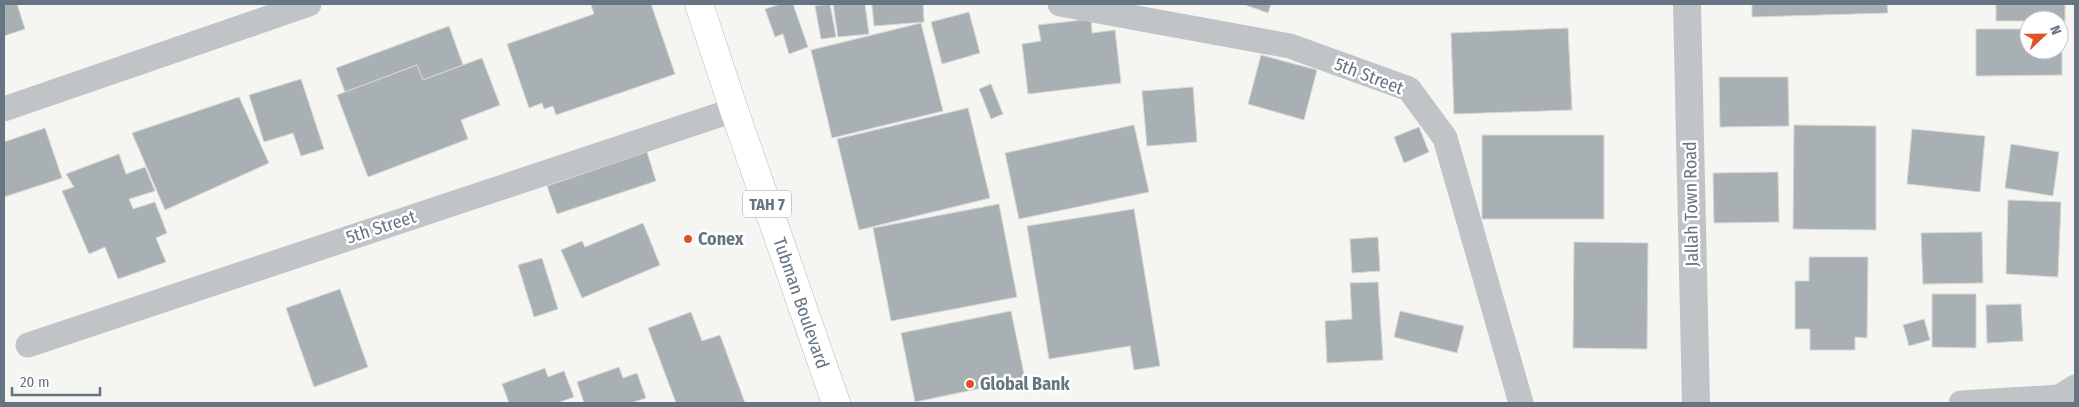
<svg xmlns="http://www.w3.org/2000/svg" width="2079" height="407" font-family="'Fira Sans Condensed',sans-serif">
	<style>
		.building { fill: #a8b0b4; stroke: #d7d7d4 }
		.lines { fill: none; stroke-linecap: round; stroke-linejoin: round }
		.trunk-casing { stroke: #b5b8bb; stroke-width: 29 }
		.minor { stroke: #c0c4c7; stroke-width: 25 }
		.tertiary { stroke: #c0c4c7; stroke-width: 28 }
		.trunk { stroke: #fff; stroke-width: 28 }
		.poi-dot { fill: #df5227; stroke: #fff; stroke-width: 2 }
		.labels { text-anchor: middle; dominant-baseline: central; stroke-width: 5; stroke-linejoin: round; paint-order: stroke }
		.shield { fill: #fff; stroke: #939ea8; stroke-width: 1 }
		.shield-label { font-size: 16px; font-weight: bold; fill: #657582 }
		.street-label { font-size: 18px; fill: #657582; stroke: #fff }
		.poi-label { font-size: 18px; font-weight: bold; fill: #657582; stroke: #fff; text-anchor: start }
	</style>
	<rect width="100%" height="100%" fill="#f5f5f2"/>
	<g class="building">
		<polygon points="4,4 17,4 25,29 4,36"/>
		<polygon points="591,4 651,4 675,74 556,115 553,106 544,109 542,103 529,108 507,44 594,14"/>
		<polygon points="781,4 793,4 808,47 789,54 783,34 775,37 765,9"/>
		<polygon points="830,4 836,37 821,39 815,6"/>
		<polygon points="833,4 865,4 869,34 838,37"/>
		<polygon points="872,4 923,4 924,22 874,26"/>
		<polygon points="1243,4 1271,4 1268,13"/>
		<polygon points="1752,4 1887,4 1888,13 1752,17"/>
		<rect x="1996" y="4" width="69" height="17"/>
		<polygon points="969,12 980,53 942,64 931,22"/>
		<polygon points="1091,19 1092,33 1115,30 1121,83 1028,94 1022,44 1041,41 1038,25"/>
		<polygon points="921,23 943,111 832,138 811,50"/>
		<polygon points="449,26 463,65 423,80 417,65 345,92 336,68"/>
		<polygon points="1568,28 1572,110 1454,114 1451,33"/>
		<polygon points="1976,29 2029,29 2029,50 2059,50 2059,29 2062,29 2062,75 1976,76"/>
		<polygon points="1261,55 1317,70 1304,120 1248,104"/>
		<polygon points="482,58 500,105 461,120 468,139 368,177 337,95 417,65 423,80"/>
		<polygon points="1719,77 1788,77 1789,126 1720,127"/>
		<polygon points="301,79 324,149 301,156 293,133 264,142 249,95"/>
		<polygon points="991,84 1003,114 991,119 979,89"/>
		<polygon points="1193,87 1197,142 1147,146 1142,91"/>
		<polygon points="239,97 269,163 165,210 132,133"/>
		<polygon points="968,108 990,198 859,230 837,139"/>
		<polygon points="1134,125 1149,192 1019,219 1005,153"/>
		<polygon points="1794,125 1876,126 1876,230 1793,229"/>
		<polygon points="1419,127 1429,152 1404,163 1394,137"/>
		<polygon points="45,128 62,178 4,197 4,142"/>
		<polygon points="1912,129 1985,136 1980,192 1907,184"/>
		<rect x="1482" y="135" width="122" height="84"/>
		<polygon points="2011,144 2059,152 2053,196 2005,188"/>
		<polygon points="647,152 656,181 557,214 547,186"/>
		<polygon points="119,154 126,174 145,167 155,191 129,199 133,209 155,202 167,233 156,238 166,262 118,279 105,247 89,254 62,191 74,187 66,174"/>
		<polygon points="1778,172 1779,222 1714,223 1713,173"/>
		<polygon points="2008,200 2061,202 2058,277 2006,274"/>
		<polygon points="999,204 1017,297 891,321 873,228"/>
		<polygon points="1134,209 1160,366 1134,370 1130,346 1049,359 1027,226"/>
		<polygon points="643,223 660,265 582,298 561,250 582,241 585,247"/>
		<polygon points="1982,232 1983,283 1923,284 1921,233"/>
		<polygon points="1378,237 1380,271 1352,273 1350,239"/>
		<polygon points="1574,242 1648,243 1647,349 1573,348"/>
		<polygon points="1809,257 1868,257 1867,338 1855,337 1855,350 1810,350 1810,329 1795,329 1795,281 1809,281"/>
		<polygon points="542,258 558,309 534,317 518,265"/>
		<polygon points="1378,282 1383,360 1327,363 1325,321 1352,319 1350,283"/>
		<polygon points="340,289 368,367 314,387 286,308"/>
		<polygon points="1932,294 1976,294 1976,348 1932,347"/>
		<polygon points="2021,304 2023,341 1987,343 1986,305"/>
		<polygon points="1011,311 1025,379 915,402 901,333"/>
		<polygon points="1400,311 1464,326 1457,353 1394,337"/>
		<polygon points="691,312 702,341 720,335 745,403 676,403 648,328"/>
		<polygon points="1924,319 1930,340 1909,346 1903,325"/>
		<polygon points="619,367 623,378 637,373 646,398 631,403 584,403 577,382"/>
		<polygon points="545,368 548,377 564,371 574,397 557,403 509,403 502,384"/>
	</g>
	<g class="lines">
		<defs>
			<polyline id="trunk" points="699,4 734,110 836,403"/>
		</defs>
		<use href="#trunk" class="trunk-casing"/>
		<g class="minor">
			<polyline points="1060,4 1290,46 1409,89 1445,138 1521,403"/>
			<polyline points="4,109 309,4"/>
			<polyline points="28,345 734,110"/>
			<polyline points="1961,403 2059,397 2075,387"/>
		</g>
		<polyline class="tertiary" points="1687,4 1696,403"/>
		<use href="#trunk" class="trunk"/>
	</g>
	<g class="poi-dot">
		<circle cx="688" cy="239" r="5"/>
		<circle cx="970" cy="384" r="5"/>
	</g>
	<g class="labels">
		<rect class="shield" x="743" y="190.5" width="48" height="27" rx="4"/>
		<g class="shield-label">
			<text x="767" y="204">TAH 7</text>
		</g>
		<g class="street-label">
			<text transform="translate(1369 76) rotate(21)">5th Street</text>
			<text transform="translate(1691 204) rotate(-91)">Jallah Town Road</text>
			<text transform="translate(381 227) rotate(-18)">5th Street</text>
			<text transform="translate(801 303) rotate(71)">Tubman Boulevard</text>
		</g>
		<g class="poi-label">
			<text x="698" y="239">Conex</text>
			<text x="980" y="384">Global Bank</text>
		</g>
	</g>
	<rect width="2079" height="407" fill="none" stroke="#657582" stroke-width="10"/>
	<g transform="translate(2044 35) rotate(68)"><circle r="24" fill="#ffffff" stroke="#c1c8cd"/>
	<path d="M0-4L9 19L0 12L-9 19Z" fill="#df5227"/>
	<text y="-8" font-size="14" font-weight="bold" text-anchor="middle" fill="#657582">N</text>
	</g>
	<path d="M12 387v8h88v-8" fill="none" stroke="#657582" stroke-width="2.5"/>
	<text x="20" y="387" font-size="15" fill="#657582" stroke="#ffffff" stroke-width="4" paint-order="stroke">20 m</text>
</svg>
